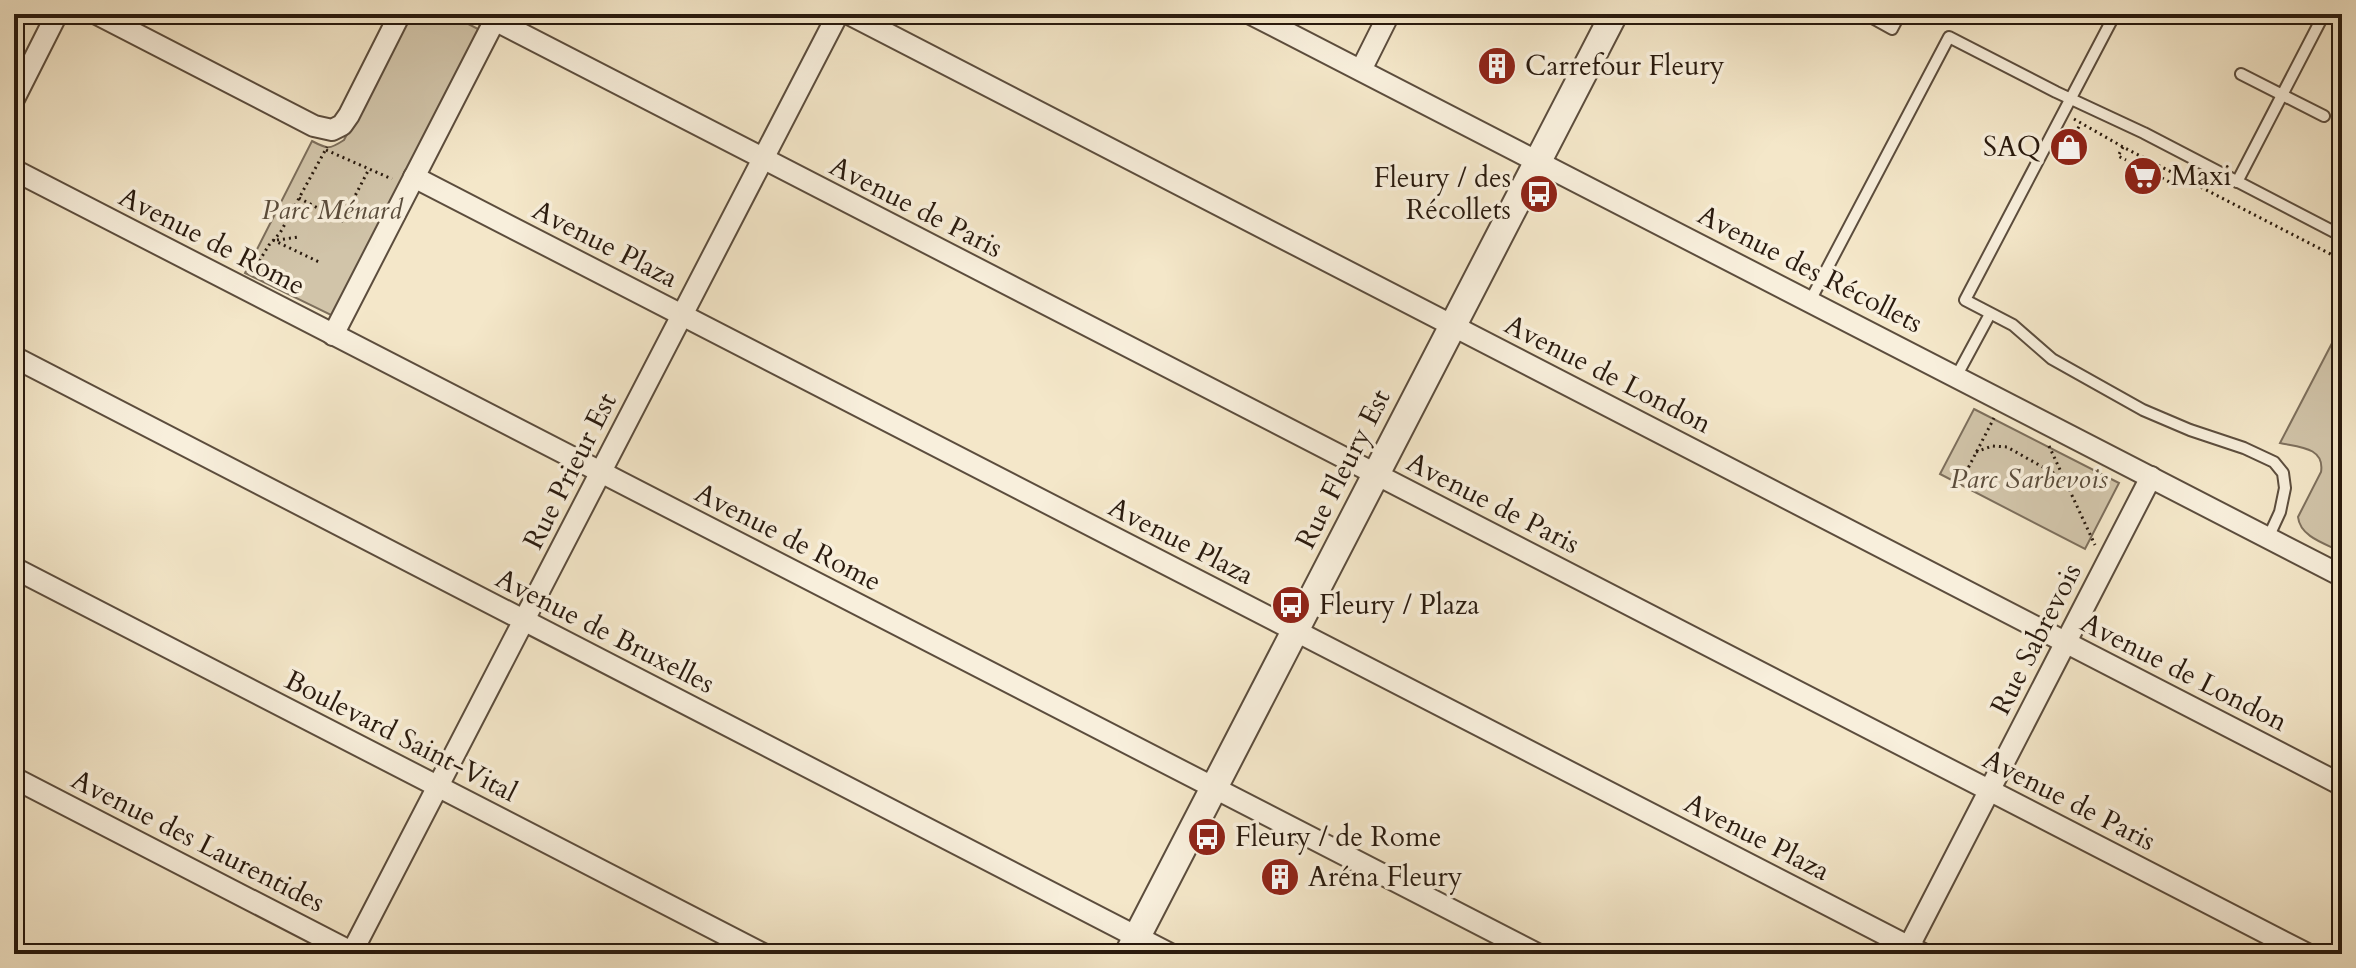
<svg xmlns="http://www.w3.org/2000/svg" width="2356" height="968" font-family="Cardo,serif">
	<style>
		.green { fill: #d1c4a9; stroke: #7d6f5c; stroke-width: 2 }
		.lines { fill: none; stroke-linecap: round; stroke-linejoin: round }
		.service-casing { stroke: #5c4d3d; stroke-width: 14 }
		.minor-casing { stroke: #5c4d3d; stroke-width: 24 }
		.tertiary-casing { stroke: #5c4d3d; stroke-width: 30 }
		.path { stroke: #291a0e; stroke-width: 3; stroke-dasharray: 2 4; stroke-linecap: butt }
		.service { stroke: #f8efdc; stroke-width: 10 }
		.minor { stroke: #f8efdc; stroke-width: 20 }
		.tertiary { stroke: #f8efdc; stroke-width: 26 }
		.labels { text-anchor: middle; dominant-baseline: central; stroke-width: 7; stroke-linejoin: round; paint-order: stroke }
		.poi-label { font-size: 28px; fill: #291a0e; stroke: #f8efdc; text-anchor: start }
		.street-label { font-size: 28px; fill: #291a0e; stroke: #f8efdc }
		.park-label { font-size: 28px; font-style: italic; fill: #5b4d3c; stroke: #f8efdc }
	</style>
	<rect width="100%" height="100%" fill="#f4e7c9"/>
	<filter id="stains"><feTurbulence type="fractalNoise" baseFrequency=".0025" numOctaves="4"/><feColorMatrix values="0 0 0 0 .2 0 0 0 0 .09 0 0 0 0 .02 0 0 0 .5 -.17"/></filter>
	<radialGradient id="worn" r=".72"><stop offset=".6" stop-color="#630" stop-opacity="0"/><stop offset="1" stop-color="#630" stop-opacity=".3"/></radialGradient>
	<g class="green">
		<path d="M 409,14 L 449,14 L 480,30 L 333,316 L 245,273 L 312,141 C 327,149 329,150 344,140 Z"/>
		<path d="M 2342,324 L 2342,552 C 2326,544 2300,537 2298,517 L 2321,472 C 2325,447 2298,447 2280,443 Z"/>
		<polygon points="1974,409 2119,483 2085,549 1940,474"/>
	</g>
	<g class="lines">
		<defs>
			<g id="service">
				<polyline points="1865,14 1892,29 1900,14"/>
				<polyline points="2115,14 1965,300 2013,325 2052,359 2143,410 2190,430 2244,448 2274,462 2283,473 2285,488 2280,512 2268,538"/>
				<polyline points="2241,74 2324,116"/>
				<polyline points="2237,182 2324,14"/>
				<polyline points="1810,301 1949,37 2056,92 2144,133 2342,236"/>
				<polyline points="1956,377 1990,314"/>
			</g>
			<g id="minor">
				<polyline points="97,14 314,126 332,130 342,125 349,115 400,14"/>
				<polyline points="483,14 2307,954"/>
				<polyline points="849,14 2342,785"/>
				<polyline points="1251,14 2342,576"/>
				<polyline points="1361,70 1389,14"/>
				<polyline points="14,99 57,14"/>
				<polyline points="14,170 1537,954"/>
				<polyline points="414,177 1923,954"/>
				<polyline points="333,335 498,14"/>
				<polyline points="14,357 1170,954"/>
				<polyline points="14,568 763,954"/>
				<polyline points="14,778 355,954"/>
				<polyline points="351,954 838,14"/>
				<polyline points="1905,954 2151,477"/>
			</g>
			<polyline id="tertiary" points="1128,954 1614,14"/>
		</defs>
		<use href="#service" class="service-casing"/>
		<use href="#minor" class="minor-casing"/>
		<use href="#tertiary" class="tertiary-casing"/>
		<g class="path">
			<polyline points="2074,119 2123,147 2342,260"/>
			<polyline points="2072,139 2080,125"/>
			<polyline points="2123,147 2118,156 2126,160"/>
			<polyline points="326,150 392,179"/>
			<polyline points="2162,178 2173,184 2178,175"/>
			<polyline points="299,198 342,221 369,169"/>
			<polyline points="273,240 319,262"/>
			<polyline points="277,240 299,237"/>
			<polyline points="253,271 269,245 280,233 327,147"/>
			<polyline points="2049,446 2095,545"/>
			<polyline points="1976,452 1992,446 2007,447 2064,479"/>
			<polyline points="1963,478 1994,418"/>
		</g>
		<use href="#service" class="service"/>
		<use href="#minor" class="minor"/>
		<use href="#tertiary" class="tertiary"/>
	</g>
	<defs>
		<symbol id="building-disc" viewBox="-11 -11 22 22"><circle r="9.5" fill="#8f2418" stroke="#f8efdc"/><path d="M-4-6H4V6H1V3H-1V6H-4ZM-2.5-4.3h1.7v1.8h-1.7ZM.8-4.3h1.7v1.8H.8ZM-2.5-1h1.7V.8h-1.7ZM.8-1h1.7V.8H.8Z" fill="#fff"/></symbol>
		<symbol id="shop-disc" viewBox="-11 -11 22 22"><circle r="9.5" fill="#8f2418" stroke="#f8efdc"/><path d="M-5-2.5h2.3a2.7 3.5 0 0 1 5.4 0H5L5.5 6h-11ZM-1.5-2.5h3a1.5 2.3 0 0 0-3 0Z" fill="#fff"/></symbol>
		<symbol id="supermarket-disc" viewBox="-11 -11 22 22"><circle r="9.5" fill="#8f2418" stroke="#f8efdc"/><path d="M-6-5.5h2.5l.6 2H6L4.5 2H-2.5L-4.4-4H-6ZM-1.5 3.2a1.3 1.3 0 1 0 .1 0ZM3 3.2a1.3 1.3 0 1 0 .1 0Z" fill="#fff"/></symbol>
		<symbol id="bus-disc" viewBox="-11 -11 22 22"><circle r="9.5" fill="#8f2418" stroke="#f8efdc"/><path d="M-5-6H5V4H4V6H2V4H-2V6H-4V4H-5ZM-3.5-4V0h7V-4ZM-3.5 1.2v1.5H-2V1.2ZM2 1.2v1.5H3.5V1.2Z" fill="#fff"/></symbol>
	</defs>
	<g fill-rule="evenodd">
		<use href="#building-disc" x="1475" y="44" width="44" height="44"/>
		<use href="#shop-disc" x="2047" y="125" width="44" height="44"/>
		<use href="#supermarket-disc" x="2121" y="154" width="44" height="44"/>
		<use href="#bus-disc" x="1517" y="172" width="44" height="44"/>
		<use href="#bus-disc" x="1269" y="583" width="44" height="44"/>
		<use href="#bus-disc" x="1185" y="815" width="44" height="44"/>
		<use href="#building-disc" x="1258" y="855" width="44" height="44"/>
	</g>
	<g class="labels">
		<g class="poi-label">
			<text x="1525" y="66">Carrefour Fleury</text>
			<text x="2041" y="147" text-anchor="end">SAQ</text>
			<text x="2171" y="176">Maxi</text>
			<text x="1511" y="178" text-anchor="end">Fleury / des<tspan x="1511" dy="32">Récollets</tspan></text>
			<text x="1319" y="605">Fleury / Plaza</text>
			<text x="1235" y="837">Fleury / de Rome</text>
			<text x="1308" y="877">Aréna Fleury</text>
		</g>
		<g class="street-label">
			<text transform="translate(916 207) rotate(27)">Avenue de Paris</text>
			<text transform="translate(212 241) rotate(27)">Avenue de Rome</text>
			<text transform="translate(605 244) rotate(27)">Avenue Plaza</text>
			<text transform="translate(1810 269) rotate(27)">Avenue des Récollets</text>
			<text transform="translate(1608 374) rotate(27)">Avenue de London</text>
			<text transform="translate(1343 469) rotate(-63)">Rue Fleury Est</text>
			<text transform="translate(570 471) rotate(-63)">Rue Prieur Est</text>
			<text transform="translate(1493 503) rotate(27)">Avenue de Paris</text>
			<text transform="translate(788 537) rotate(27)">Avenue de Rome</text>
			<text transform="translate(1181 541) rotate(27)">Avenue Plaza</text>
			<text transform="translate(605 631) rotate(27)">Avenue de Bruxelles</text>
			<text transform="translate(2036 639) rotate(-63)">Rue Sabrevois</text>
			<text transform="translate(2184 672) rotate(27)">Avenue de London</text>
			<text transform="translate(401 736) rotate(27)">Boulevard Saint-Vital</text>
			<text transform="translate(2069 800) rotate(27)">Avenue de Paris</text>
			<text transform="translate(1757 837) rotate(27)">Avenue Plaza</text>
			<text transform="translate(198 841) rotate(27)">Avenue des Laurentides</text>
		</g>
		<g class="park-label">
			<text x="332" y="210">Parc Ménard</text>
			<text x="2029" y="479">Parc Sarbevois</text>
		</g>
	</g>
	<rect width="2356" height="968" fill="none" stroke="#f4e7c9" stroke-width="48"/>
	<rect x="16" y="16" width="2324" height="936" fill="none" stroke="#291a0e" stroke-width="4"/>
	<rect x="24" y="24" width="2308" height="920" fill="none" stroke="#291a0e" stroke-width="2"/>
	<rect width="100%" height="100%" filter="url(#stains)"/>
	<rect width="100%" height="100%" fill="url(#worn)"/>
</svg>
